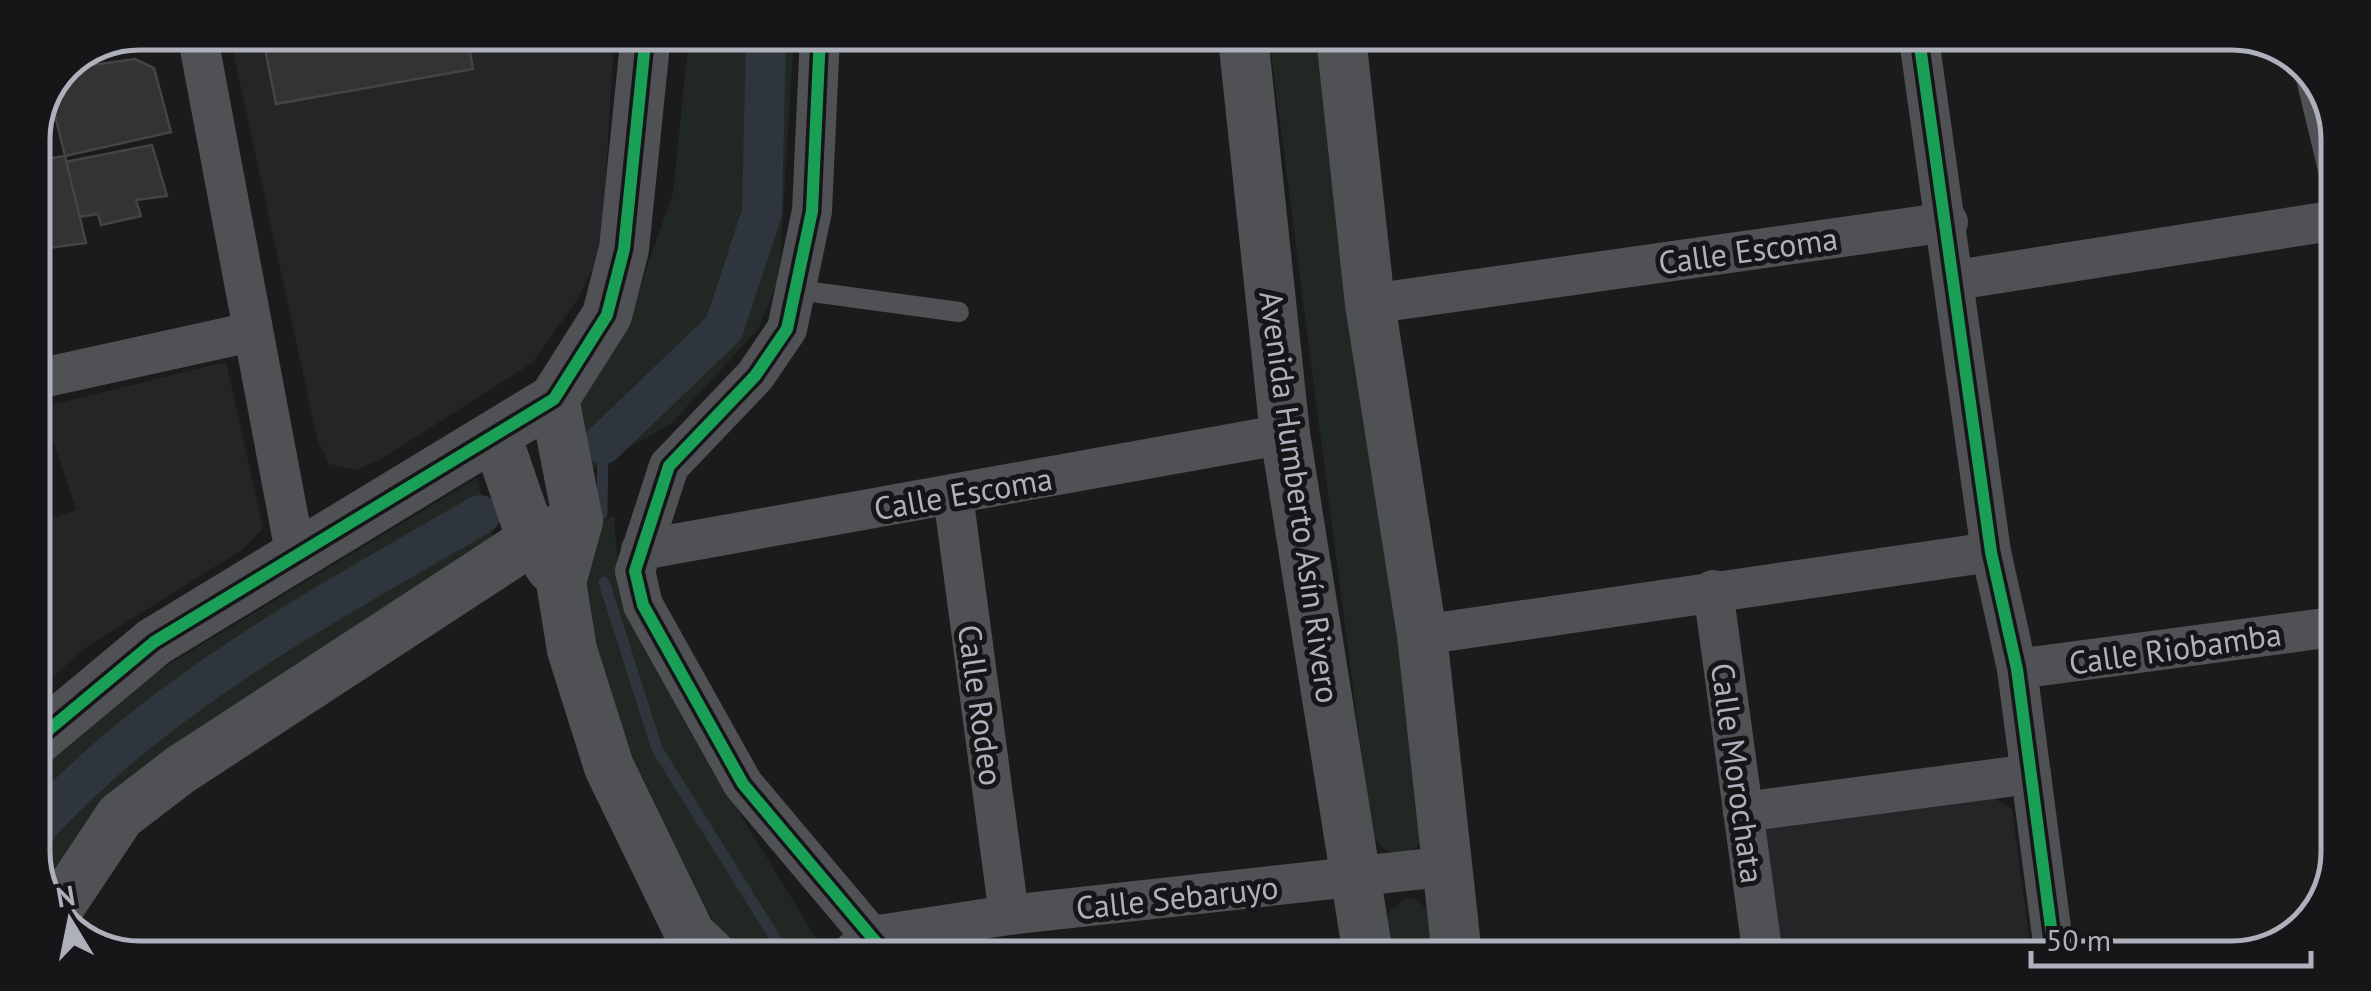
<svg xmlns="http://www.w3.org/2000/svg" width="2371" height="991" font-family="'PT Sans',sans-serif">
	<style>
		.built { fill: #252528 }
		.green { fill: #212823 }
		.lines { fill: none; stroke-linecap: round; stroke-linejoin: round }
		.stream { stroke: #2f353d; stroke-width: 11 }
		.canal { stroke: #2f353d; stroke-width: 40 }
		.building { fill: #333334; stroke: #444448; stroke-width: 2.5 }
		.service { stroke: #505154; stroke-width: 20 }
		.minor { stroke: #505154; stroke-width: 40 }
		.tertiary { stroke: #505154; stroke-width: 50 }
		.cycleway-casing { stroke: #161518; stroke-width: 19 }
		.cycleway { stroke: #1a9f57; stroke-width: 12 }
		.labels { text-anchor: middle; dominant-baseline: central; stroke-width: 10; stroke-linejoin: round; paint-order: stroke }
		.street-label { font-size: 32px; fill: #aeb1bb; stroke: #161518 }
		.rim { fill: none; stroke: #aeb1bb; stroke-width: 5 }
	</style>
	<rect width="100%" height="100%" fill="#1b1b1c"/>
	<g class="built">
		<polygon points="229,33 614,34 602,250 577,300 532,363 383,458 356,470 329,464 317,438"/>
		<polygon points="226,362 263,528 243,549 82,650 33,696 33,525 76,510 42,407"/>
		<polygon points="1988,795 2012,809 2032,958 1767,957 1748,850 1770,821"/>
	</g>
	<g class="green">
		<polygon points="689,35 794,35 779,278 758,329 672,423 581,475 569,412 628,321 673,193"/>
		<path d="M 1269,37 L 1318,37 L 1396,604 L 1423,842 C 1406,859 1384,856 1372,835 Z"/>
		<polygon points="477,478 496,547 90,816 43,885 33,859 36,767 148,677"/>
		<polygon points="614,516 619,583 731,799 820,945 807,953 736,953 680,874 630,784 579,601 580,529"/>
		<polygon points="1406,898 1415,899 1428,910 1435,956 1390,955 1387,914"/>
	</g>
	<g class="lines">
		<g class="stream">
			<polyline points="602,514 603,444"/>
			<polyline points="604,582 657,749 775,938"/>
		</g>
		<g class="canal">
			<polyline points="603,444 724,328 762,213 766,35"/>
			<path d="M 33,831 C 155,695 323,606 480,515"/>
		</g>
	</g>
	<g class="building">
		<polygon points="262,33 467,34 473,69 276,104"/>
		<polygon points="77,58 78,67 135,59 154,68 171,132 65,156 50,95 64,63"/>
		<polygon points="40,118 50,154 33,158 33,133"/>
		<polygon points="152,145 167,196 136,200 141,216 101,225 98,214 78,217 65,162"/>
		<polygon points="65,156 86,243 33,250 33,161"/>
	</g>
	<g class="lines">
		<polyline class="service" points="798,290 959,312"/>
		<g class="minor">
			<polyline points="197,33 295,552"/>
			<polyline points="820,35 812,211 787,329 755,376 669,466 635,571 643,605 743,784 886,954"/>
			<polyline points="1919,39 1991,552 2017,669 2055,958"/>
			<polyline points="2315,73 2338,169"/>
			<polyline points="1956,280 2337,220"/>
			<polyline points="1370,304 1948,222"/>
			<polyline points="33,380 251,332"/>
			<polyline points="953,495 1009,915"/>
			<polyline points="641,550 1285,434"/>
			<polyline points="1713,590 1763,957"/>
			<polyline points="1422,635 1991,552"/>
			<polyline points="2017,669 2333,627"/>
			<polyline points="1743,812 2031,774"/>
			<polyline points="854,951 872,936 1009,915 1450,866"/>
		</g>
		<g class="tertiary">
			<polyline points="1243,37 1285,434 1368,955"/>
			<polyline points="1341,37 1370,304 1422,635 1457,956"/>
			<polyline points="554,399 578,521 561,582 572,650 609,767 690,934 710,953"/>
			<polyline points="496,435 532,540 551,568"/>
			<polyline points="33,743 154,642 554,399 607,315 624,249 646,34"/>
			<polyline points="54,915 120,816 180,770 532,540 578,521"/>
		</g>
		<defs>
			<g id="cycleway">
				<polyline points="820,35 812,211 787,329 755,376 669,466 635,571 643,605 743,784 886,954"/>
				<polyline points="1919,39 1991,552 2017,669 2055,958"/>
				<polyline points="33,743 154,642 554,399 607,315 624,249 646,34"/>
			</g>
		</defs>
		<use href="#cycleway" class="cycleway-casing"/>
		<use href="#cycleway" class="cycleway"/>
	</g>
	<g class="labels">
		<g class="street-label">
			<text transform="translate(1748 250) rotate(-8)">Calle Escoma</text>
			<text transform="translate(963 493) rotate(-10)">Calle Escoma</text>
			<text transform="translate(1300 497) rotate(82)">Avenida Humberto Asín Rivero</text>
			<text transform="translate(2175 648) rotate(-8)">Calle Riobamba</text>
			<text transform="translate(981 705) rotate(82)">Calle Rodeo</text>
			<text transform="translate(1738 773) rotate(82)">Calle Morochata</text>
			<text transform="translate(1177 897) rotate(-6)">Calle Sebaruyo</text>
		</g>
	</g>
	<path d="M0 0H2371V991H0ZM139 50H2232A89 89 0 0 1 2321 139V852A89 89 0 0 1 2232 941H139A89 89 0 0 1 50 852V139A89 89 0 0 1 139 50Z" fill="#161518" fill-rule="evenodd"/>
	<path class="rim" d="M139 50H2232A89 89 0 0 1 2321 139V852A89 89 0 0 1 2232 941H139A89 89 0 0 1 50 852V139A89 89 0 0 1 139 50Z"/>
	<g transform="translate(70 921) rotate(350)" stroke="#161518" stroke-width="8" paint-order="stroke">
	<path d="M0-8L18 38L0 25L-18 38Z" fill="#aeb1bb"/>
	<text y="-15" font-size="28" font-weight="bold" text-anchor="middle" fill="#aeb1bb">N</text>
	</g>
	<path d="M2031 951v15h280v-15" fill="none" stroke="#aeb1bb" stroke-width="5"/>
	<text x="2046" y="951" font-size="30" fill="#aeb1bb" stroke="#161518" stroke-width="8" paint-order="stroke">50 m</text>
</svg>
